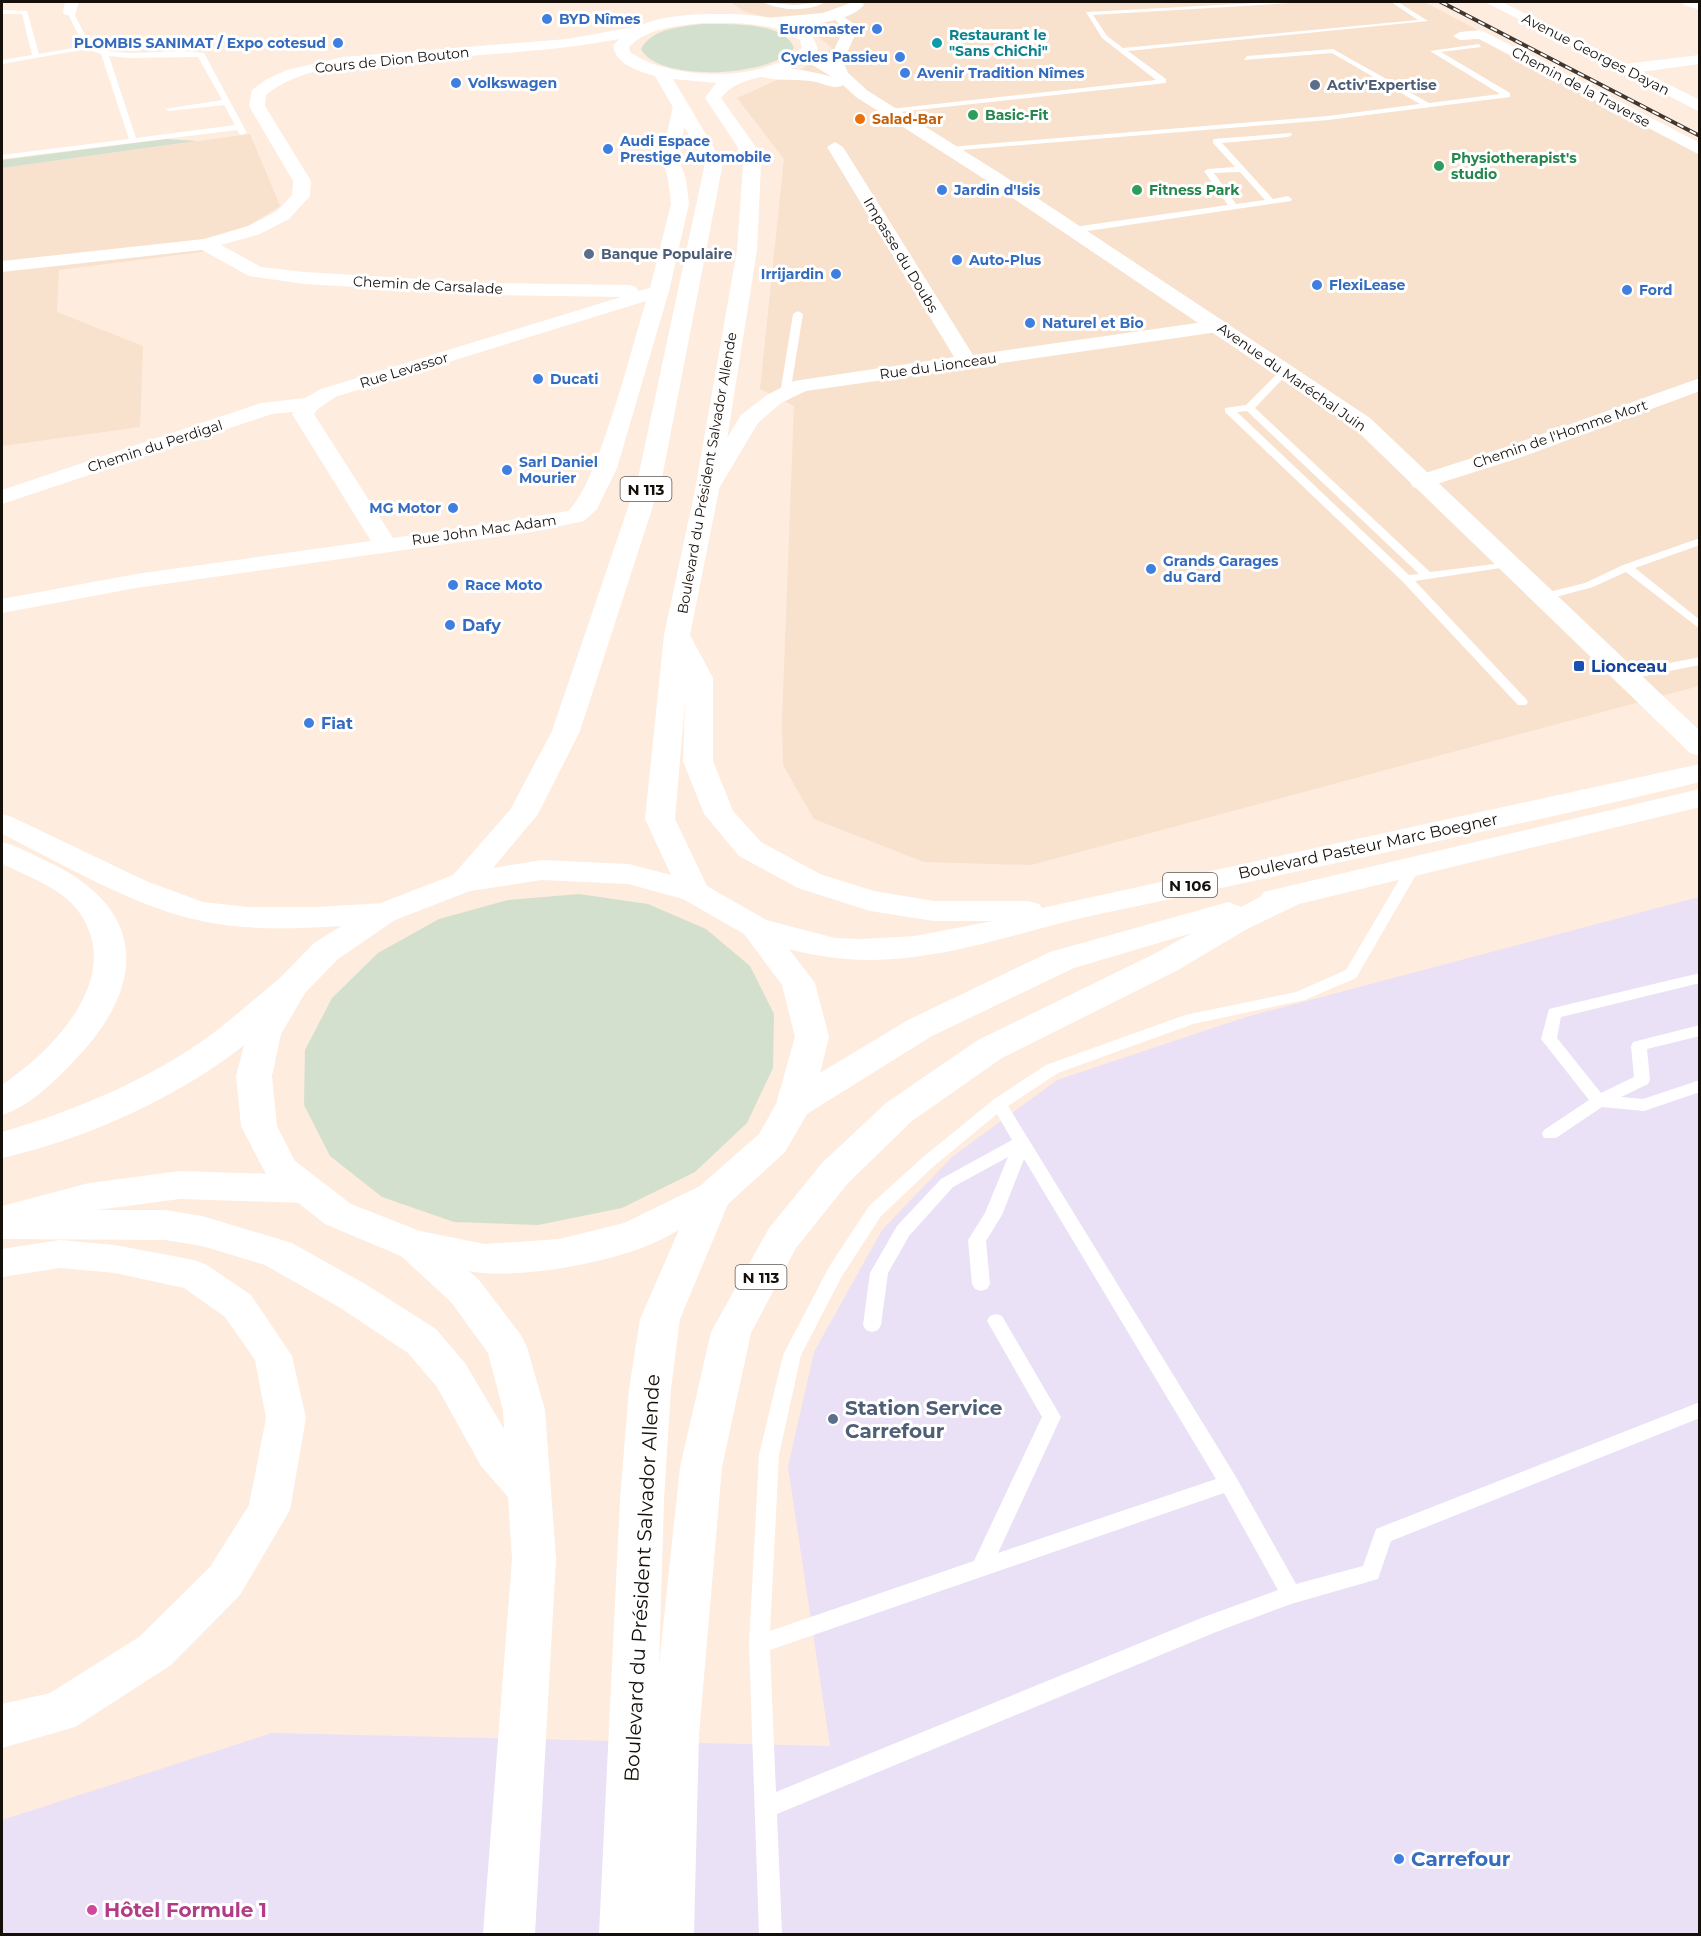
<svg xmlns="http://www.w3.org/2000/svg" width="1701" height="1936" font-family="Montserrat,sans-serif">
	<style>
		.commercial { fill: #eae1f6 }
		.built { fill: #f8e1cd }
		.green { fill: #d4e0ce }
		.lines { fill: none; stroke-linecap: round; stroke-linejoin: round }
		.lane { fill: #fff; fill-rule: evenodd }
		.street { fill: #fff; fill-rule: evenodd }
		.secondary { fill: #fff; fill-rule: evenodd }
		.primary { fill: #fff; fill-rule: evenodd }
		.highway { fill: #fff; fill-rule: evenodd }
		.rail-casing { stroke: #3f3730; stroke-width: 4 }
		.rail { stroke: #fff; stroke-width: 2; stroke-dasharray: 7; stroke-linecap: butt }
		.shop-dot { fill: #3f7fe0; stroke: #fff; stroke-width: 2 }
		.culture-dot { fill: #0f9aa8; stroke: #fff; stroke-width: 2 }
		.service-dot { fill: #5c6f8a; stroke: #fff; stroke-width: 2 }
		.leisure-dot { fill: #2e9e5b; stroke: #fff; stroke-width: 2 }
		.food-dot { fill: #e8710a; stroke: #fff; stroke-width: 2 }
		.transit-dot { fill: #1a4fb4; stroke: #fff; stroke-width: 2 }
		.hotel-dot { fill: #d1479c; stroke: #fff; stroke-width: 2 }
		.labels { text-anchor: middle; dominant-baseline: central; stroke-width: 6; stroke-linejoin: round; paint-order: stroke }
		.far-shop-label { font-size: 14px; font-weight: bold; fill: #366cbe; stroke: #fff; text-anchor: start }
		.far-culture-label { font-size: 14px; font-weight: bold; fill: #0d838f; stroke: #fff; text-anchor: start }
		.far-street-label { font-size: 14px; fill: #16100b; stroke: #fff }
		.far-service-label { font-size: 14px; font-weight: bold; fill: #4e5e75; stroke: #fff; text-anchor: start }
		.far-leisure-label { font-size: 14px; font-weight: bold; fill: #27864d; stroke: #fff; text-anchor: start }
		.far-food-label { font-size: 14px; font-weight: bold; fill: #c56008; stroke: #fff; text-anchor: start }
		.shield { fill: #fff; stroke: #5c5854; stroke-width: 1.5 }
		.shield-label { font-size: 15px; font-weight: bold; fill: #16100b }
		.shop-label { font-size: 16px; font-weight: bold; fill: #366cbe; stroke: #fff; text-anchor: start }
		.transit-label { font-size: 16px; font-weight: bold; fill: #164399; stroke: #fff; text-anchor: start }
		.street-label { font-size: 16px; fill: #16100b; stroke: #fff }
		.near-service-label { font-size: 20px; font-weight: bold; fill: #4e5e75; stroke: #fff; text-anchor: start }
		.near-street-label { font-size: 20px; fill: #16100b; stroke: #fff }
		.near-shop-label { font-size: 20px; font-weight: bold; fill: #366cbe; stroke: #fff; text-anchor: start }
		.near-hotel-label { font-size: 20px; font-weight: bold; fill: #b23c85; stroke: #fff; text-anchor: start }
	</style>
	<rect width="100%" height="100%" fill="#feecde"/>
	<polygon class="commercial" points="1699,897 1699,1934 2,1934 2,1820 272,1733 830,1746 788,1467 814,1352 882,1230 952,1157 1057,1080 1246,1017"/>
	<g class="built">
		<polygon points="730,2 1424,2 1699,145 1699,686 1031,865 924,862 814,819 783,765 782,720 794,406 760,389 784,159 737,98 802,69 832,48 805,26 745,12"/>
		<polygon points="250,134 280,206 209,251 59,270 57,312 143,346 140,427 2,446 2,168"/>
	</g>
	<g class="green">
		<path d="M 702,24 C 726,24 785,21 794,48 C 772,77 658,83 641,49 C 652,28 681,27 702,24 Z"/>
		<polygon points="166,139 197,141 2,168 2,160"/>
		<polygon points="579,894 648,904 706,929 750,966 774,1014 773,1068 747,1123 695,1172 622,1208 538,1225 454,1222 382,1197 330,1156 304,1105 305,1050 332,998 378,953 439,919 508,900"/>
	</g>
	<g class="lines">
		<g class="lane">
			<path d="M 763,2 L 794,5 L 825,2 C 808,12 780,11 763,2 Z"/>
			<polygon points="1275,2 1307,2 1093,15 1107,36 1123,48 1418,20 1391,2 1398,2 1428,21 1128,51 1166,79 1166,83 890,113 886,111 890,109 1156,80 1102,38 1086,12"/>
			<path d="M 2,10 L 27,11 L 39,54 L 84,46 L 67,12 L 70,10 L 73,12 L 91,46 C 128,60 165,47 204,53 L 247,133 L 240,135 L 237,130 L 2,159 L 2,155 L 129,139 L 101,54 L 87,49 L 2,64 L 2,60 L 32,55 L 22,14 L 2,14 ZM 109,56 L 129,58 L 198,57 L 222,100 L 165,109 L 169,111 L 224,105 L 235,125 L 136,138 Z"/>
			<polygon points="1479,44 1481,47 1441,52 1510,93 1510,97 1328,120 949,151 945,149 949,147 1328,116 1420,104 1332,53 1244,60 1247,56 1333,49 1429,103 1500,94 1430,51"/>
			<path d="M 1291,133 L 1292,135 L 1288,137 L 1222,143 L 1273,199 L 1288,196 L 1292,199 L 1291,201 L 1074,233 L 1070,230 L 1074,227 L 1228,205 L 1204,171 L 1208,169 L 1235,167 L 1213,143 L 1213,139 ZM 1240,172 L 1265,200 L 1236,204 L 1214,173 Z"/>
			<polygon points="798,311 803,314 790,394 785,397 780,394 793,314"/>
			<path d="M 1282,369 L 1290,371 L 1255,408 L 1430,572 L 1511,562 L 1511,566 L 1507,567 L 1415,581 L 1526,699 L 1528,702 L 1526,705 L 1518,705 L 1402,581 L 1225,412 L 1225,408 L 1246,405 ZM 1247,411 L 1419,574 L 1409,575 L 1237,412 Z"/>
			<polygon points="1700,538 1700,545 1635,568 1700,620 1700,629 1626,572 1593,587 1541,601 1535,597 1537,595 1585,583 1623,565"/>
			<polygon points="1700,657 1700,665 1624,680 1618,676 1624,672"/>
			<path d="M 1413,864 L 1420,868 L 1356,978 L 1305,1000 L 1193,1024 L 1058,1073 L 1008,1106 L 1236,1477 L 1296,1584 L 1363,1566 L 1376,1529 L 1700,1402 L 1700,1418 L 1391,1541 L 1378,1579 L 1291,1604 L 1216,1632 L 777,1814 L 782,1934 L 759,1934 L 749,1644 L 759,1455 L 783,1355 L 829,1267 L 869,1206 L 922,1158 L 993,1100 L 1046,1065 L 1185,1015 L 1296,992 L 1346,970 L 1406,868 ZM 997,1114 L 1012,1140 L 941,1179 L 897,1226 L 870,1273 L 863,1325 L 866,1330 L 872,1332 L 878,1330 L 881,1325 L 888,1273 L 909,1236 L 953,1187 L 1008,1157 L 985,1213 L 968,1240 L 972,1284 L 975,1289 L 981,1291 L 987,1289 L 990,1284 L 986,1241 L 1002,1215 L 1024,1159 L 1216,1479 L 998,1553 L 1061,1417 L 1002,1316 L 996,1314 L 990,1316 L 987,1321 L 990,1326 L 1042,1417 L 974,1561 L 770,1631 L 779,1455 L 801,1355 L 842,1276 L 881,1216 L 934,1166 ZM 1224,1493 L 1278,1590 L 1204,1617 L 776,1792 L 770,1650 Z"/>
			<polygon points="1700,973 1700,983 1561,1017 1557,1038 1601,1093 1634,1077 1631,1046 1633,1042 1700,1025 1700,1036 1647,1049 1650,1080 1648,1084 1621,1097 1643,1099 1700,1080 1700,1092 1644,1111 1602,1107 1556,1138 1544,1138 1542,1134 1544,1130 1589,1100 1541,1039 1549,1009"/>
		</g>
		<g class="street">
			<polygon points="65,2 79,2 75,15 65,15 63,12"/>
			<polygon points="1682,2 1700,2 1700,10 1684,5"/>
			<polygon points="842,16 859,27 843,61 849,75 841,80 833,75 829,61 844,28 835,20"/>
			<path d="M 645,25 L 652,29 L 650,32 C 584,49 514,52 446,58 C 391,62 310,59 266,95 L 265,106 L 311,181 L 310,196 L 289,219 L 260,234 L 221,245 L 261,267 L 304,272 L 490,283 L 629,285 L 636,287 L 638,291 L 650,288 L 671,204 L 668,179 L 662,157 L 673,106 L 675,103 L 687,103 L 689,106 L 678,157 L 686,179 L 689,204 L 669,291 L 617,468 L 597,509 L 584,521 L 532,532 L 136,588 L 2,613 L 2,599 L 136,574 L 371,541 L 292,414 L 294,412 L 272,414 L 2,504 L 2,490 L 261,403 L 305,398 L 321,389 L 621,297 L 490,295 L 304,284 L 249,276 L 202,250 L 2,272 L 2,261 L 204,239 L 248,226 L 277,211 L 292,195 L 293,181 L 249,106 L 252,90 L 267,79 L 287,70 L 343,57 L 567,39 ZM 646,301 C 633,343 597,488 568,511 L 393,538 L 314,414 L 318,409 L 335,397 Z"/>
			<polygon points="1481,30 1700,143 1700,155 1479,39 1460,40 1453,36 1460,32"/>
			<polygon points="1700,55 1700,64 1625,74 1617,69 1625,64"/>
			<polygon points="835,142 843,147 973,355 1218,320 1225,322 1228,326 1225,330 1218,332 806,391 781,403 758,423 715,495 707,497 699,495 696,490 741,415 767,395 794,381 954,357 827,147"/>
			<polygon points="1700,378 1700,391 1519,458 1421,489 1413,487 1410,482 1413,477 1503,448"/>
			<path d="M 2,814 L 12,817 L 146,881 L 203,902 L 248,907 L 316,907 L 384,903 L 395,906 L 399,913 L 395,920 L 384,923 C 323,927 258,934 197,920 C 133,906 61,863 2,834 Z"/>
			<polygon points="60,1240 115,1245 194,1260 207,1265 251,1295 292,1356 306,1418 290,1510 240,1595 171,1665 75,1727 2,1748 2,1704 50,1693 139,1637 210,1567 249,1505 266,1418 255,1360 225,1317 184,1288 115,1273 60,1268 2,1277 2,1249"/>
		</g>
		<g class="secondary">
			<path d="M 853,2 L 862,2 L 864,5 C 846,26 792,26 766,26 L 759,22 L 766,18 L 823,13 Z"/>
			<polygon points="1485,2 1502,2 1700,100 1700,112"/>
			<path d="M 807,50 L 847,72 L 868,91 L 998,172 L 1370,418 L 1700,731 L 1700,756 L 1690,753 L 1354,428 L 986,180 L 856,97 L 843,85 C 834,90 825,84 816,82 C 801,78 765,83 756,73 C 766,62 818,72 832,77 L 801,58 L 799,55 L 801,52 Z"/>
		</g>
		<path class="primary" d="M 730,14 C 760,15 788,18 812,35 L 818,49 C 791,84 743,68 721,98 L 755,146 L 761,165 L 757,250 L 719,490 L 690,635 L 713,678 L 713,761 L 733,811 L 761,842 L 820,874 L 874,891 L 934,901 L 1028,901 L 1039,904 L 1042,908 L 1700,764 L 1700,782 C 1530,823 1358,858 1188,895 C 1150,904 1111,911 1073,920 C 974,945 892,977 789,949 L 815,983 L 829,1037 L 820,1073 L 908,1020 L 1050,952 L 1228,902 L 1241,907 L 1260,897 L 1264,892 L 1700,789 L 1700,807 L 1299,904 L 1247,929 L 1178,970 L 1002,1058 L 912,1121 L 848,1183 L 796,1248 L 751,1333 L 722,1467 L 699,1735 L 694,1934 L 599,1934 L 620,1499 L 629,1389 L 640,1319 L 679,1230 C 669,1235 658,1242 646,1246 C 604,1264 513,1280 469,1271 L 479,1280 L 521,1335 L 527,1347 L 545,1410 L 556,1559 L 535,1934 L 483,1934 L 512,1559 L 508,1497 L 481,1466 L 437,1387 L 408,1353 L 339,1307 L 265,1265 L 202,1246 L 165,1240 L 2,1239 L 2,1210 L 165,1210 L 202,1216 L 292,1243 L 367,1285 L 436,1329 L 465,1363 L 504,1429 L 503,1410 L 488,1353 L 451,1302 L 401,1256 L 325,1224 L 269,1180 L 241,1126 L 236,1076 L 247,1034 L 280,978 L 314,943 L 373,906 L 453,875 L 510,810 L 552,731 L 638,478 L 705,163 L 655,76 C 639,71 616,65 613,46 C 638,13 693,14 730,14 ZM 704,23 C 737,23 771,21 800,40 L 802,48 C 764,83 671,81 630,52 L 629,47 C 649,27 677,26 704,23 ZM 673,79 L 716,83 L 705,98 L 737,146 L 743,165 L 737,250 L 695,490 L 664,635 L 645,819 L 671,875 L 629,864 L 542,860 L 493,868 L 538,814 L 580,731 L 662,478 L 723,163 ZM 685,702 L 683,761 L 704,814 L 739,856 L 798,888 L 870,911 L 934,921 L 993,921 L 915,936 L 862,939 L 835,938 L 766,920 L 707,886 L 675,819 ZM 542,880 L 628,884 L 683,899 L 744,934 L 782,985 L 795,1037 L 776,1104 L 759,1134 L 700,1186 L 624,1223 L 559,1239 L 485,1244 L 420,1231 L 351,1204 L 295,1161 L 277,1126 L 272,1076 L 281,1034 L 305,993 L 338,959 L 395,920 L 470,891 ZM 1192,933 L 1154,954 L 978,1040 L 886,1103 L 822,1163 L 769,1228 L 711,1332 L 680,1467 L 659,1665 L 664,1499 L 671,1389 L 680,1319 L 728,1204 L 785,1152 L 807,1114 L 932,1036 L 1074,968 Z"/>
		<g class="highway">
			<path d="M 2,842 C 17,846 30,853 44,860 C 147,906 149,984 74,1061 C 54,1082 30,1106 2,1115 L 2,1085 C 54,1049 125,978 79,912 C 62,888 27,876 2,864 Z"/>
			<path d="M 292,975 L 304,978 L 309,986 L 304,994 C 277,1016 251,1041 223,1061 C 158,1106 78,1141 2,1158 L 2,1132 C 70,1112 139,1084 198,1044 C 227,1024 253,1000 280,978 Z"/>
			<polygon points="180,1171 305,1175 318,1179 324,1189 318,1199 305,1203 180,1199 89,1211 2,1234 2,1206 89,1183"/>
		</g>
		<defs>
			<polyline id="rail" points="1441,2 1700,136"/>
		</defs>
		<use href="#rail" class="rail-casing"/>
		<use href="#rail" class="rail"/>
	</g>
	<g class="shop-dot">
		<circle cx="547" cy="19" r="6"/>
		<circle cx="877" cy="29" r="6"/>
		<circle cx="338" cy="43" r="6"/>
		<circle cx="900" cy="57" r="6"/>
		<circle cx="905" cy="73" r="6"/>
		<circle cx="456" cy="83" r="6"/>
		<circle cx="608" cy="149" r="6"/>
		<circle cx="942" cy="190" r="6"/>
		<circle cx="957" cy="260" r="6"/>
		<circle cx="836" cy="274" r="6"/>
		<circle cx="1317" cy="285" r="6"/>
		<circle cx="1627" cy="290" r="6"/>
		<circle cx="1030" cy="323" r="6"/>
		<circle cx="538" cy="379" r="6"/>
		<circle cx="507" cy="470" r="6"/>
		<circle cx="453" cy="508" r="6"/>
		<circle cx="1151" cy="569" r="6"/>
		<circle cx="453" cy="585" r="6"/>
		<circle cx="450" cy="625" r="6"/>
		<circle cx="309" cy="723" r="6"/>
		<circle cx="1399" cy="1859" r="6"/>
	</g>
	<circle class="culture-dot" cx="937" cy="43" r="6"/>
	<g class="service-dot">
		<circle cx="1315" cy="85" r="6"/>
		<circle cx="589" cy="254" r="6"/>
		<circle cx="833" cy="1419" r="6"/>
	</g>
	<g class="leisure-dot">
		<circle cx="973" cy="115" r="6"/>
		<circle cx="1439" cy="166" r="6"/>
		<circle cx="1137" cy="190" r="6"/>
	</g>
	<circle class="food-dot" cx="860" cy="119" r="6"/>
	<rect class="transit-dot" x="1573" y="660" width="12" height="12" rx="3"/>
	<circle class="hotel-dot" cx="92" cy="1910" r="6"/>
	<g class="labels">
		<g class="far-shop-label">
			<text x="559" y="19">BYD Nîmes</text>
			<text x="865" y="29" text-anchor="end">Euromaster</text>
			<text x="326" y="43" text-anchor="end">PLOMBIS SANIMAT / Expo cotesud</text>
			<text x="888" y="57" text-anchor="end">Cycles Passieu</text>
			<text x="917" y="73">Avenir Tradition Nîmes</text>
			<text x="468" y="83">Volkswagen</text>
			<text x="620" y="141">Audi Espace<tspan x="620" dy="16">Prestige Automobile</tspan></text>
			<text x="954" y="190">Jardin d'Isis</text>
			<text x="969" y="260">Auto-Plus</text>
			<text x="824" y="274" text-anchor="end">Irrijardin</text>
			<text x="1329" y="285">FlexiLease</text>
			<text x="1639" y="290">Ford</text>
			<text x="1042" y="323">Naturel et Bio</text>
			<text x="550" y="379">Ducati</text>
			<text x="519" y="462">Sarl Daniel<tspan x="519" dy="16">Mourier</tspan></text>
			<text x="441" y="508" text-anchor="end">MG Motor</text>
			<text x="1163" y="561">Grands Garages<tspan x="1163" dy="16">du Gard</tspan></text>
			<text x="465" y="585">Race Moto</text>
		</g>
		<g class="far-culture-label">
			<text x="949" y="35">Restaurant le<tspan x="949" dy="16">"Sans ChiChi"</tspan></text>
		</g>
		<g class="far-street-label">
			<text transform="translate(1596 54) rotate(27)">Avenue Georges Dayan</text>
			<text transform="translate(392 60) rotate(-6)">Cours de Dion Bouton</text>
			<text transform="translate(1581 87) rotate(28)">Chemin de la Traverse</text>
			<text transform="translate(901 255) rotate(59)">Impasse du Doubs</text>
			<text transform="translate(428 285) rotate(3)">Chemin de Carsalade</text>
			<text transform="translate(938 366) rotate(-8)">Rue du Lionceau</text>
			<text transform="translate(404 370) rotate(-17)">Rue Levassor</text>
			<text transform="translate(1292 377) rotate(35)">Avenue du Maréchal Juin</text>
			<text transform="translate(1560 434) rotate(-19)">Chemin de l'Homme Mort</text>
			<text transform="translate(155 446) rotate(-18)">Chemin du Perdigal</text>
			<text transform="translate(707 473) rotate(-80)">Boulevard du Président Salvador Allende</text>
			<text transform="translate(484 530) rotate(-8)">Rue John Mac Adam</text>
		</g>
		<g class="far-service-label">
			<text x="1327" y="85">Activ'Expertise</text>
			<text x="601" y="254">Banque Populaire</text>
		</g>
		<g class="far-leisure-label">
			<text x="985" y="115">Basic-Fit</text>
			<text x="1451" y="158">Physiotherapist's<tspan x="1451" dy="16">studio</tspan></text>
			<text x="1149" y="190">Fitness Park</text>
		</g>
		<g class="far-food-label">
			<text x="872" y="119">Salad-Bar</text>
		</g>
		<g class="shield">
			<rect x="620.5" y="477" width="51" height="24" rx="4.5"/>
			<rect x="1163" y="873" width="54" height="24" rx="4.5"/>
			<rect x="735.5" y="1265" width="51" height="24" rx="4.5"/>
		</g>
		<g class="shield-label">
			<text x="646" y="489">N 113</text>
			<text x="1190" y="885">N 106</text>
			<text x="761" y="1277">N 113</text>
		</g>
		<g class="shop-label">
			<text x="462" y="625">Dafy</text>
			<text x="321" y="723">Fiat</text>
		</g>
		<g class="transit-label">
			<text x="1591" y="666">Lionceau</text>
		</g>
		<g class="street-label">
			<text transform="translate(1368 846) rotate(-12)">Boulevard Pasteur Marc Boegner</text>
		</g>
		<g class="near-service-label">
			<text x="845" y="1408">Station Service<tspan x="845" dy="23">Carrefour</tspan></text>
		</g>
		<g class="near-street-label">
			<text transform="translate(642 1578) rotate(-87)">Boulevard du Président Salvador Allende</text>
		</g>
		<g class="near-shop-label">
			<text x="1411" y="1859">Carrefour</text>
		</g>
		<g class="near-hotel-label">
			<text x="104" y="1910">Hôtel Formule 1</text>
		</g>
	</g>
	<rect width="1701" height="1936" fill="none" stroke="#16100b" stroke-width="6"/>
</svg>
